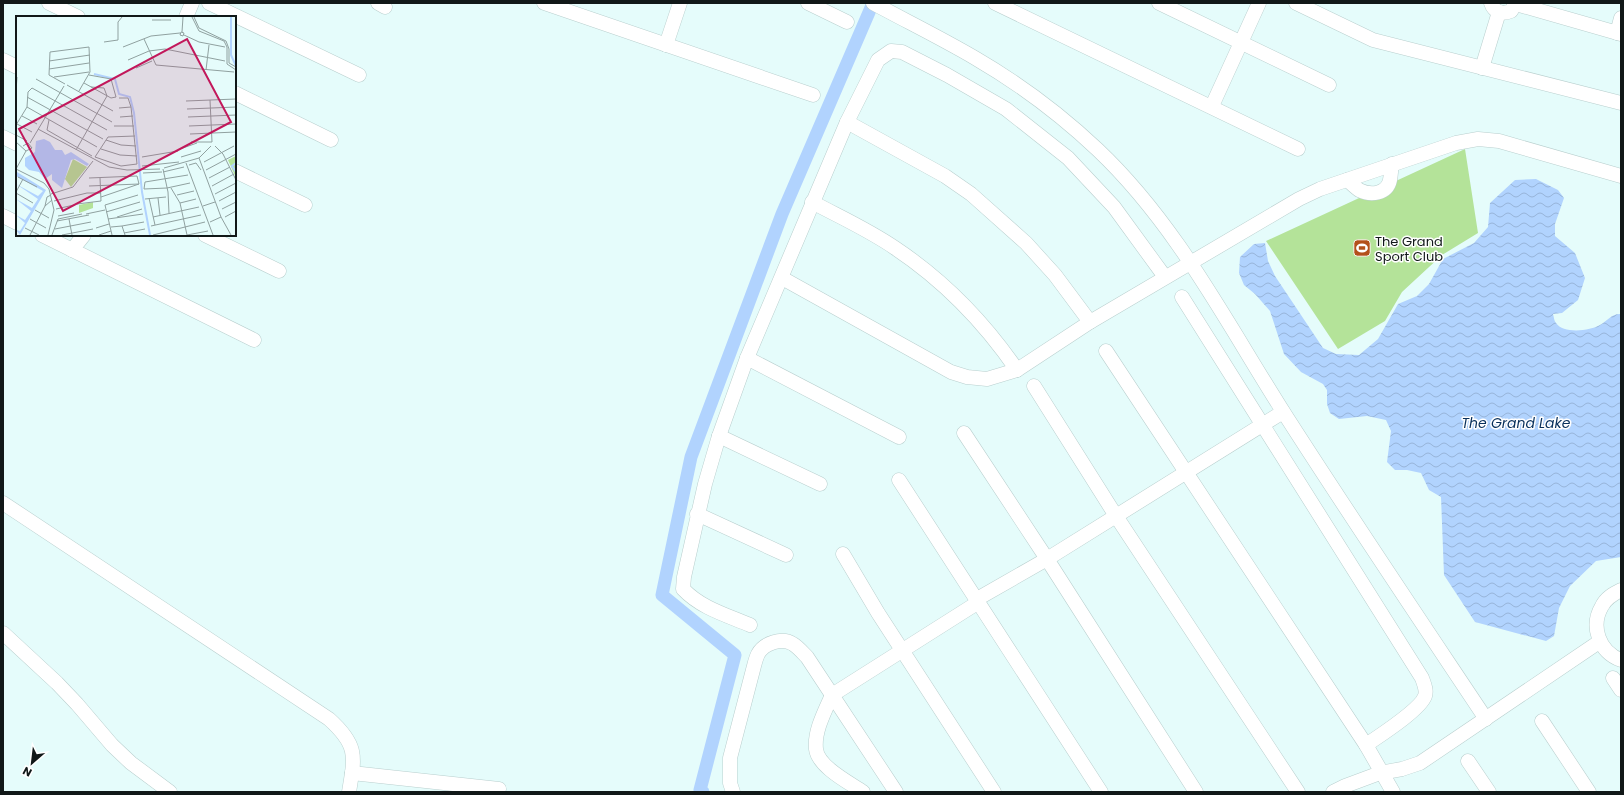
<svg xmlns="http://www.w3.org/2000/svg" width="1624" height="795" font-family="Poppins,sans-serif">
	<style>
		.grass { fill: #b4e399 }
		.water { fill: url(#water-waves) }
		.lines { fill: none; stroke-linecap: round; stroke-linejoin: round }
		.canal { stroke: #b1d3fe; stroke-width: 13 }
		.minor-casing { stroke: #b9cfce; stroke-width: 15 }
		.minor { stroke: #fff; stroke-width: 14 }
		.labels { text-anchor: middle; dominant-baseline: central; stroke-width: 3; stroke-linejoin: round; paint-order: stroke }
		.poi-label { font-size: 13px; fill: #111818; stroke: #fff; text-anchor: start }
		.water-label { font-size: 14px; font-style: italic; fill: #08305c; stroke: #fff }
		.inset-river { fill: none; stroke: #b1d3fe; stroke-width: 2 }
		.inset-road { fill: none; stroke: #90a1a0; stroke-width: 1 }
		.view { fill: #c2185b; fill-opacity: 0.15; stroke: #c2185b; stroke-width: 2 }
		.inset-edge { fill: none; stroke: #111818; stroke-width: 2 }
	</style>
	<defs>
		<pattern id="water-waves" width="16" height="10" patternUnits="userSpaceOnUse"><rect width="16" height="10" fill="#b1d3fe"/><path d="M0 5q4-4 8 0t8 0" fill="none" stroke="#97b4d9"/></pattern>
	</defs>
	<rect width="100%" height="100%" fill="#e5fcfb"/>
	<polygon class="grass" points="1465,149 1478,233 1442,255 1402,292 1385,321 1338,349 1266,241"/>
	<path class="water" d="M 1536,179 L 1558,190 L 1564,198 L 1555,224 L 1555,236 L 1575,253 L 1585,278 L 1578,300 L 1562,313 L 1553,314 C 1554,317 1554,321 1556,323 C 1563,334 1590,331 1600,325 C 1607,321 1612,313 1621,314 L 1621,557 L 1596,561 L 1570,586 L 1559,608 L 1554,636 L 1546,641 L 1475,622 L 1444,575 L 1441,497 L 1429,490 L 1421,473 L 1407,470 L 1395,470 L 1387,462 L 1391,431 L 1386,420 L 1367,416 L 1339,419 L 1330,413 L 1327,404 L 1327,390 L 1323,384 L 1301,372 L 1284,354 L 1270,311 L 1255,294 L 1244,285 L 1239,273 L 1240,257 L 1254,244 L 1265,243 L 1268,261 L 1275,276 L 1323,348 L 1336,354 L 1359,355 L 1378,339 L 1398,304 L 1417,296 L 1429,284 L 1443,259 L 1474,243 L 1488,227 L 1490,203 L 1515,180 Z"/>
	<g class="lines">
		<polyline class="canal" points="703,792 700,790 735,655 662,595 691,457 782,214 873,3"/>
		<defs>
			<g id="minor">
				<polyline points="49,3 78,17"/>
				<polyline points="209,3 359,75"/>
				<polyline points="378,3 385,7"/>
				<polyline points="544,3 813,95"/>
				<polyline points="808,3 847,22"/>
				<path d="M 873,3 C 906,21 941,38 975,58 C 1018,83 1061,115 1098,150 C 1177,225 1226,322 1284,413 C 1350,516 1418,617 1486,719"/>
				<polyline points="995,3 1298,149"/>
				<polyline points="1159,3 1329,85"/>
				<polyline points="1296,3 1373,40 1621,103"/>
				<path d="M 1491,3 C 1494,12 1502,15 1511,11 L 1516,3"/>
				<polyline points="1516,4 1621,34"/>
				<polyline points="186,17 192,3"/>
				<polyline points="1617,33 1621,18"/>
				<polyline points="666,45 680,3"/>
				<polyline points="3,60 17,67"/>
				<polyline points="1482,68 1499,12"/>
				<polyline points="235,93 331,140"/>
				<polyline points="1212,106 1259,3"/>
				<polyline points="847,122 945,176 971,194 1026,243 1055,275 1090,322"/>
				<polyline points="3,137 17,144"/>
				<polyline points="235,171 305,205"/>
				<path d="M 1347,180 C 1351,183 1355,187 1359,190 C 1371,196 1387,194 1390,180 C 1391,175 1391,169 1392,164"/>
				<path d="M 812,202 C 840,217 869,230 895,248 C 943,280 984,322 1017,370"/>
				<polyline points="3,216 17,223"/>
				<polyline points="42,235 254,340"/>
				<polyline points="205,235 279,271"/>
				<polyline points="72,250 84,235"/>
				<polyline points="782,278 951,372 967,377 987,379 1017,370 1090,322 1299,199 1320,189 1456,143 1478,139 1499,141 1621,176"/>
				<path d="M 1182,297 L 1422,678 C 1424,684 1427,690 1425,696 C 1420,710 1379,736 1366,745"/>
				<polyline points="1106,351 1366,745 1393,792"/>
				<polyline points="747,358 899,437"/>
				<polyline points="1034,386 1116,516 1298,792"/>
				<polyline points="964,433 1047,559 1196,792"/>
				<polyline points="719,436 820,484"/>
				<polyline points="899,480 1101,792"/>
				<path d="M 3,503 L 329,719 C 358,745 355,756 349,792"/>
				<polyline points="697,514 786,555"/>
				<polyline points="843,554 878,613 994,792"/>
				<path d="M 1621,590 C 1613,594 1606,598 1602,606 C 1590,626 1599,652 1621,660"/>
				<path d="M 750,625 C 726,615 701,608 683,589 L 684,577 L 705,484 L 719,436 L 747,358 L 847,122 L 878,60 L 891,51 L 902,52 L 947,75 L 1006,109 L 1068,158 L 1114,207 L 1165,277"/>
				<polyline points="3,633 57,683 77,704 112,745 131,763 170,792"/>
				<polyline points="1613,678 1621,690"/>
				<polyline points="1542,721 1589,792"/>
				<polyline points="1468,761 1489,792"/>
				<polyline points="352,773 499,789"/>
				<path d="M 733,792 L 730,783 L 730,758 L 754,666 C 755,662 756,658 758,654 C 764,643 782,637 793,644 C 798,647 803,653 807,657 L 896,792"/>
				<path d="M 863,792 C 850,783 818,767 816,749 C 814,731 825,711 832,695 L 974,605 L 977,599 L 1047,559 L 1283,412"/>
				<polyline points="1333,792 1345,786 1380,773 1402,769 1420,763 1599,642"/>
			</g>
		</defs>
		<use href="#minor" class="minor-casing"/>
		<use href="#minor" class="minor"/>
	</g>
	<defs>
		<symbol id="stadium-square" viewBox="-11 -11 22 22"><rect x="-9" y="-9" width="18" height="18" rx="4" fill="#b3501a" stroke="#fff"/><path d="M0-5a6.5 5 0 1 0 0 10a6.5 5 0 1 0 0-10ZM-3.5-1.8h7v3.6h-7Z" fill="#fff"/></symbol>
	</defs>
	<g fill-rule="evenodd">
		<use href="#stadium-square" x="1352" y="238" width="20" height="20"/>
	</g>
	<g class="labels">
		<g class="poi-label">
			<text x="1375" y="241">The Grand<tspan x="1375" dy="15">Sport Club</tspan></text>
		</g>
		<g class="water-label">
			<text x="1516" y="423">The Grand Lake</text>
		</g>
	</g>
	<g transform="translate(16 16)">
		<rect width="220" height="220" fill="#e5fcfb"/>
		<path d="M 57,143 L 71,151 L 55,171 L 49,163 Z" fill="#b4e399"/>
		<path d="M 220,140 L 220,162 L 212,144 Z" fill="#b4e399"/>
		<path d="M 77,186 L 77,192 L 63,197 L 63,189 Z" fill="#b4e399"/>
		<path d="M 28,123 L 34,126 L 39,134 L 46,134 L 49,139 L 55,136 L 73,148 L 71,150 L 59,143 L 55,144 L 46,172 L 36,164 L 36,158 L 29,163 L 23,156 L 13,154 L 9,150 L 9,142 L 19,136 L 20,125 ZM 1,156 L 30,174 L 4,219 L 0,214 L 4,215 L 9,207 L 0,199 L 9,204 L 15,195 L 0,183 L 16,192 L 22,183 L 0,168 L 22,180 L 27,175 L 0,160 Z" fill="#b1d3fe"/>
		<path class="inset-river" d="M 215,1 L 215,39 L 220,50M 78,58 L 99,63 L 103,78 L 114,81 L 118,97 L 126,176 L 134,219M 220,147 L 216,150 L 220,156"/>
		<path class="inset-road" d="M 176,1 L 183,15 L 208,25 L 211,31 L 211,48 L 220,54M 178,1 L 183,12 L 210,25 L 213,33 L 213,47 L 220,51M 136,4 L 155,4M 165,16 L 168,17 L 167,20 L 164,19 ZM 166,16 L 167,1M 168,19 L 183,26 L 209,31M 128,23 L 140,49 L 218,56M 88,26 L 102,24 L 102,6 L 106,1M 107,31 L 135,20 L 164,17M 112,44 L 133,35 L 149,33 L 209,45M 33,45 L 74,39M 120,52 L 136,45M 33,53 L 73,47M 190,54 L 193,29M 38,61 L 73,56M 20,63 L 96,106M 68,67 L 95,82 L 100,81 L 95,63 L 73,59M 49,68 L 33,59 L 34,36 L 73,31 L 74,56 L 63,75M 51,69 L 97,95M 0,75 L 1,61M 11,81 L 87,123M 194,84 L 196,126M 170,85 L 220,83M 11,91 L 81,131M 103,92 L 115,91M 171,93 L 220,91M 6,100 L 21,108M 104,101 L 117,100M 172,101 L 220,99M 33,104 L 31,114 L 76,140M 1,108 L 16,116M 0,109 L 11,91 L 12,76 L 16,72 L 91,114M 98,110 L 118,110M 173,110 L 220,108M 22,113 L 93,151 L 111,154 L 144,153M 174,118 L 220,116M 0,119 L 11,125M 90,124 L 105,129 L 120,130M 0,126 L 10,135 L 16,132 L 12,127 L 7,130M 175,126 L 196,126M 14,127 L 48,70M 199,130 L 207,138 L 220,164M 85,133 L 104,139 L 121,140M 164,133 L 181,127M 60,134 L 91,80 L 88,72 L 75,71M 79,141 L 105,150 L 121,148 L 115,91 L 112,82 L 103,82M 79,141 L 92,121 L 119,120M 126,141 L 162,135M 165,141 L 185,135M 183,142 L 205,201 L 215,219M 188,146 L 218,130M 170,147 L 197,219M 173,149 L 180,147 L 185,154M 126,150 L 163,146M 148,152 L 183,142 L 195,130M 0,153 L 28,167 L 33,173 L 38,194 L 32,219M 0,153 L 10,135M 147,153 L 152,176 L 153,197M 190,154 L 220,138M 147,156 L 168,151M 127,157 L 146,156M 172,159 L 129,166 L 128,173 L 151,172 L 174,167M 2,161 L 21,171M 73,162 L 121,160 L 123,168M 193,162 L 214,151M 73,170 L 123,168M 196,170 L 218,158M 155,172 L 164,187 L 171,219M 0,176 L 7,163M 0,177 L 17,187M 35,178 L 57,171 L 77,145M 199,178 L 220,167M 161,179 L 178,175M 85,181 L 123,168M 133,182 L 139,209M 142,182 L 144,199M 129,183 L 150,181M 38,185 L 71,177 L 85,177M 203,185 L 220,176M 164,187 L 180,183M 61,188 L 85,185 L 84,162M 29,190 L 31,181 L 35,179M 187,190 L 199,186M 40,193 L 58,189M 206,193 L 220,186M 19,194 L 33,202M 90,196 L 124,186M 70,198 L 89,194M 42,200 L 58,197M 101,201 L 126,193M 137,201 L 183,191M 209,201 L 220,195M 14,203 L 30,212M 53,203 L 56,219M 92,203 L 127,198M 41,205 L 73,199M 194,206 L 205,201M 106,210 L 128,206M 135,210 L 185,199M 95,211 L 106,210 L 109,219M 9,212 L 23,219M 80,212 L 93,208M 39,213 L 75,206M 108,217 L 129,213M 14,219 L 29,190 L 36,184M 36,219 L 42,203 L 66,198M 46,219 L 77,213M 83,219 L 95,215M 96,219 L 89,189 L 122,179M 137,219 L 189,206M 171,219 L 192,215"/>
		<path class="view" d="M 171,23 L 215,106 L 47,195 L 3,113 Z"/>
		<rect width="220" height="220" class="inset-edge"/>
	</g>
	<rect width="1624" height="795" fill="none" stroke="#111818" stroke-width="8"/>
	<g transform="translate(32 763) rotate(208)" stroke="#ffffff" stroke-width="3" paint-order="stroke">
	<path d="M0-3L7 15L0 10L-7 15Z" fill="#111818"/>
	<text y="-6" font-size="11" font-weight="bold" text-anchor="middle" fill="#111818">N</text>
	</g>
</svg>
